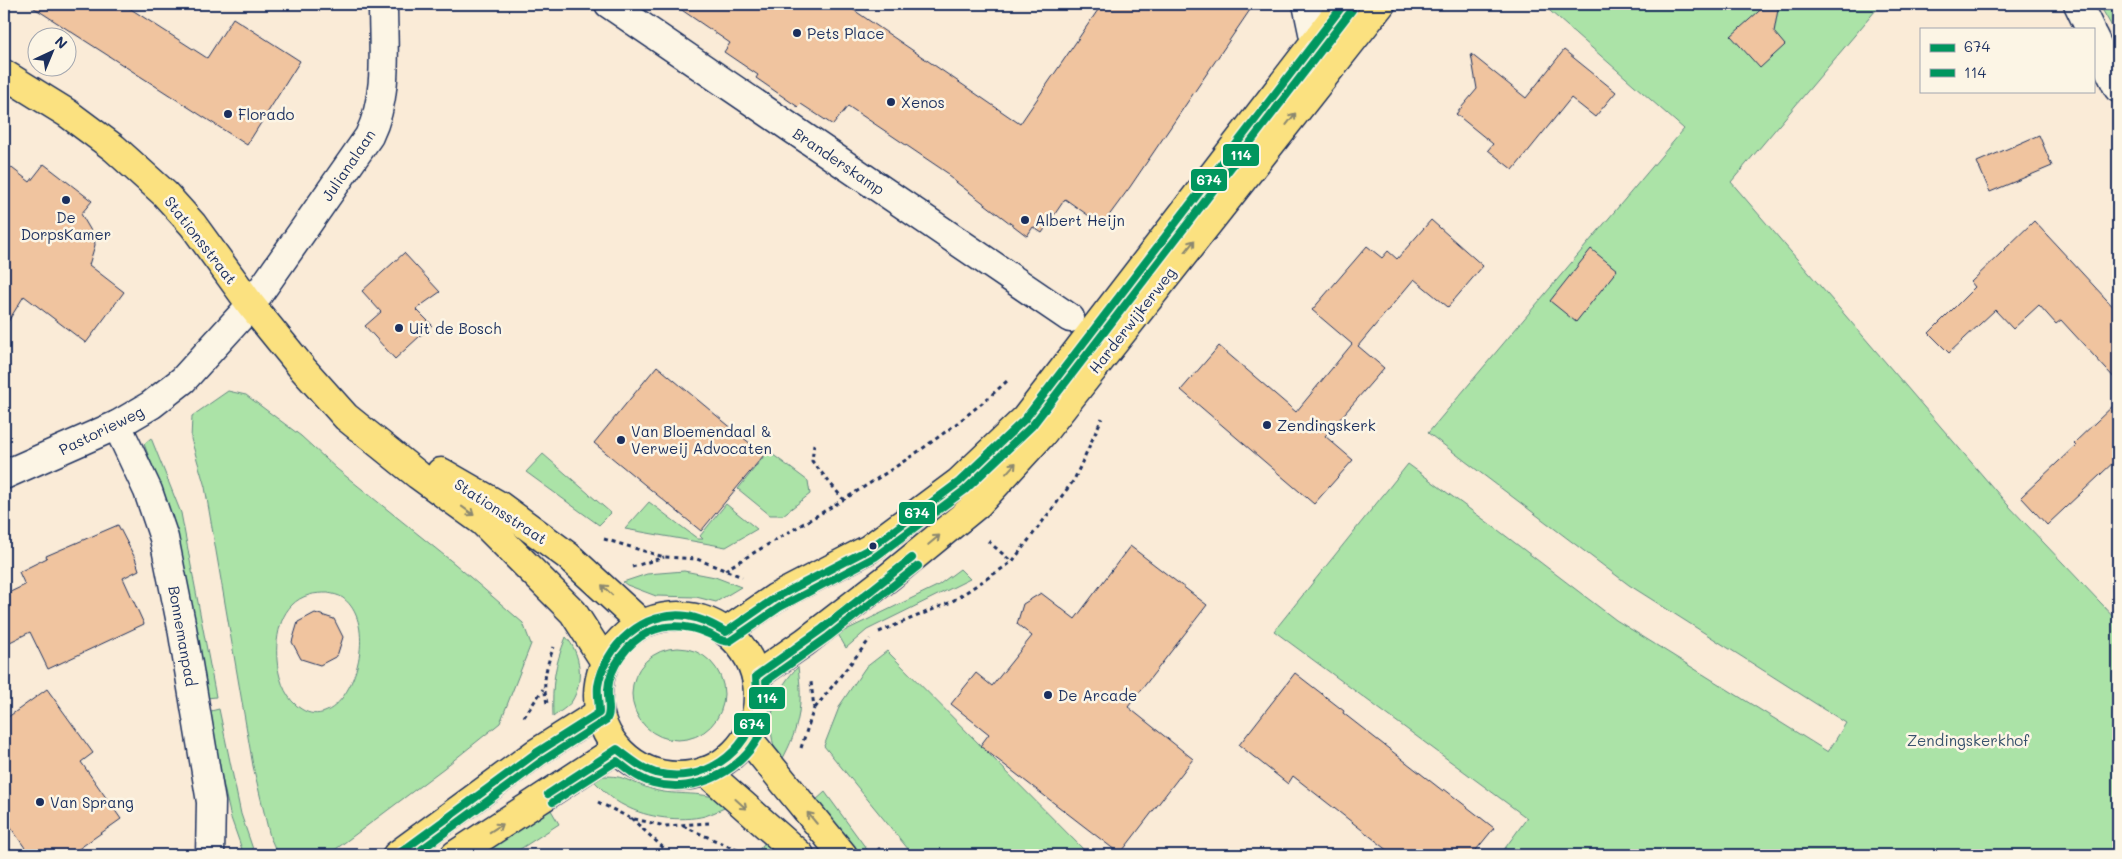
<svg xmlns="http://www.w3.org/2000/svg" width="2122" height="859" font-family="Mali,sans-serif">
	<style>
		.green { fill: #abe3a7; stroke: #638982; fill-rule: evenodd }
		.building { fill: #f0c49f; stroke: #1b2f5e }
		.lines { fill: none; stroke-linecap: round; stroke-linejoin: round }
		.minor-casing { stroke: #1b2f5e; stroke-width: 31 }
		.major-casing { stroke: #1b2f5e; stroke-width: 31 }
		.path { stroke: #1b2f5e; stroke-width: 3; stroke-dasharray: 4 4; stroke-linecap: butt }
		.minor { stroke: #fcf5e5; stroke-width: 28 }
		.major { stroke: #fbe180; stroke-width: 28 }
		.bus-1-casing { stroke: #fcf5e5; stroke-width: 11 }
		.bus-2-casing { stroke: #fcf5e5; stroke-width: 11 }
		.bus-1 { stroke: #00965e; stroke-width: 8 }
		.bus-2 { stroke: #00965e; stroke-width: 8 }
		.oneway { stroke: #8b886f }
		.poi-dot { fill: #1b2f5e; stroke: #fcf5e5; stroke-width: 2 }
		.labels { text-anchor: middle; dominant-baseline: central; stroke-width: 5; stroke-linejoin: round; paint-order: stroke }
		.poi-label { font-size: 15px; fill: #1b2f5e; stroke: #fcf5e5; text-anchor: start }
		.street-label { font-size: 15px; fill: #1b2f5e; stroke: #fcf5e5 }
		.park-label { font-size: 15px; fill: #38536d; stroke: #fcf5e5 }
		.line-badge { stroke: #fcf5e5; stroke-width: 2 }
		.badge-label { font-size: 14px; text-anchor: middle; font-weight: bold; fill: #fff }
	</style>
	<rect width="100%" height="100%" fill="#faebd7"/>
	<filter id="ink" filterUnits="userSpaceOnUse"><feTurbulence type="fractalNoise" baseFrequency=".02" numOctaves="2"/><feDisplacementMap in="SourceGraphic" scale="10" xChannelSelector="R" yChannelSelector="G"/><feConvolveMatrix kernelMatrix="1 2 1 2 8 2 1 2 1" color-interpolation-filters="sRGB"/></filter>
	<g filter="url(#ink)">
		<g class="green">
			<polygon points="1542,4 1881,4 1731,182 2007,504 2118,621 2118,855 1500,855 1527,818 1274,631 1408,464 1498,530 1616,620 1828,752 1846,723 1629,585 1428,433 1684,129"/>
			<polygon points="2099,4 2118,4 2118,37"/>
			<path d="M 228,391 L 246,395 L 301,436 L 337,469 L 455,564 L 523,623 L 531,644 L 500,723 L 444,768 L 328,855 L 278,855 L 270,837 L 253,766 L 205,487 L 191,439 L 192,416 ZM 328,593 C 333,594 339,595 343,598 C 386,630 342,746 296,705 C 284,695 278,675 277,660 C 275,635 281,603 309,595 C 315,593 322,593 328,593 Z"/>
			<polygon points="151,438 181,513 216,697 207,698 173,520 144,444"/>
			<polygon points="768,451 808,481 810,494 783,515 770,515 738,489"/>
			<polygon points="543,454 611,513 599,525 526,472"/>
			<polygon points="649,502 698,539 703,539 700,536 726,504 757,529 726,547 625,529"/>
			<polygon points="960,569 970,579 867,630 846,648 838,634 937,586"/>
			<polygon points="684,571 715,577 741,587 716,602 696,597 656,596 627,585 623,582 647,574"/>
			<path d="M 566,637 C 581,653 584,682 572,701 C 568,707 559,712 553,717 C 552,684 554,667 566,637 Z"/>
			<circle cx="678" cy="694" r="46"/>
			<polygon points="887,651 1089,855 913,855 824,746 840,705 865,668"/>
			<path d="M 798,667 C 803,704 800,727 782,760 C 779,755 775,751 774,746 C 765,717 778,686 798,667 Z"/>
			<polygon points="219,709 241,814 255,855 244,855 231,818 207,712"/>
			<path d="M 601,776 C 609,776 618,776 625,779 C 636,783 646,788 658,791 C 682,796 709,790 731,805 C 722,809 714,813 705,816 C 681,822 647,818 625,806 C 612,800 602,789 592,779 Z"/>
			<polygon points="825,792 871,855 855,855 815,801"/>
			<polygon points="548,805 559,824 511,855 472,855"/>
			<polygon points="767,840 783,855 760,855 757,852"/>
		</g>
		<g class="building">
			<polygon points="28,4 123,4 207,58 233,18 300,61 247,145"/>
			<polygon points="673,4 845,4 1020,124 1102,4 1254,4 1130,187 1102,225 1065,199 1042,233 1033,227 1027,236 948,176 949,174 848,106 833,125 801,104 798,107 756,78 758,75 724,52 730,43"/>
			<polygon points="1767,4 1779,4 1774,32 1785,45 1760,68 1731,36"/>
			<polygon points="1564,50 1616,92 1595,117 1571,98 1513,170 1488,150 1493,144 1456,114 1477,89 1471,54 1526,98"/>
			<polygon points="2039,135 2052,166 1990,192 1977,162"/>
			<polygon points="4,162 30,182 44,164 92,201 81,214 94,236 95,245 89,265 124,292 86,343 24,296 4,328"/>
			<polygon points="1431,220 1483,266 1448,307 1414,279 1358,346 1384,368 1325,436 1353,460 1314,504 1181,390 1219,346 1296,412 1352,344 1312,310 1367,246 1382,258 1388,251 1397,259"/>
			<polygon points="2034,221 2118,312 2118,382 2061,320 2056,324 2039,305 2013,329 1995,310 1949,353 1929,333 1975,287 1971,282"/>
			<polygon points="1591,249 1617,270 1576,322 1550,301"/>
			<polygon points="404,253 440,292 416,309 432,325 395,359 365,326 381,312 362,291"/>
			<polygon points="657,366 764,455 701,531 594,443"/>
			<polygon points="2118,401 2118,458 2047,525 2021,497 2076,445 2074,443"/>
			<polygon points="118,525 135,558 139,570 123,578 144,624 48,669 30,632 4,645 4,595 25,585 19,572 47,558 46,556"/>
			<polygon points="1130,546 1207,605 1128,707 1193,759 1120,854 980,746 989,734 951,704 976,673 992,686 1032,636 1017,624 1023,604 1041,593 1075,619"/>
			<polygon points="315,613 334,619 343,637 337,656 320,665 301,659 292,642 298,622"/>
			<polygon points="1295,673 1344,711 1343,713 1443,791 1444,789 1494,828 1472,855 1394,855 1293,776 1288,784 1239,745"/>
			<polygon points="47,689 93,753 81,762 121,819 70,855 30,855 4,818 4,720"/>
		</g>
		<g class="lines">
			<defs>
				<g id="minor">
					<polyline points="609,4 1070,318"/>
					<polyline points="1307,4 1315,42"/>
					<polyline points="2078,4 2090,29"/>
					<polyline points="2093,36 2118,88"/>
					<polyline points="117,425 148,491 164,538 182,628 211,802 210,855"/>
					<path d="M 4,475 L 117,425 L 151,405 L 183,380 L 251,305 L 369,136 C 389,95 383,48 383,4"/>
				</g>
				<g id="major">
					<polyline points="4,74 67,113 114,148 165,194 193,225 251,305 303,369 346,417 418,475 483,522 573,612 605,662"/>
					<polyline points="441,472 500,506 568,556 642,624"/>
					<circle cx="678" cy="696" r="80"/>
					<polyline points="726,632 775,598 869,549 959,482 1025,419 1344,4"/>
					<polyline points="756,676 805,642 889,577 978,504 1042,434 1381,4"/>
					<polyline points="747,737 843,855"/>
					<polyline points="705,771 800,855"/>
					<polyline points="397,855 536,753 599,713"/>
					<polyline points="455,855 617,749"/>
				</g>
			</defs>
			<use href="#minor" class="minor-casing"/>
			<use href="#major" class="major-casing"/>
			<g class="path">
				<polyline points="814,444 812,461 843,499"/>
				<polyline points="604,539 664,557 697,559 742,577"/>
				<polyline points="988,541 1012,562"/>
				<polyline points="632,567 664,557"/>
				<path d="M 725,570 C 821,512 924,458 1007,381"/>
				<polyline points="879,632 951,602 1012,562 1074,480 1102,418"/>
				<path d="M 547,703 C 542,684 546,665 554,647"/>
				<polyline points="815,708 870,639"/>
				<polyline points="524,717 543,689"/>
				<polyline points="801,748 814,708 811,682"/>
				<polyline points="598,802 630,818 665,826 709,823"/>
				<polyline points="631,818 671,855"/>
				<polyline points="683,826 739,851"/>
				<polyline points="878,848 884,855"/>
			</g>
			<use href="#minor" class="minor"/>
			<use href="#major" class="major"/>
			<defs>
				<g id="bus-1">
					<path d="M 548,794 L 617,749 C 629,758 642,769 656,773 C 703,785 748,753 757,707 C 759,697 756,686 756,676 L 822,629 L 912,558"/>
					<path d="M 397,855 L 536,753 L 599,713 C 599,704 597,695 598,686 C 605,645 644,610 687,616 C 701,618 714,625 726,632 L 775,598 L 869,549 L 959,482 L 1025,419 L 1344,4"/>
				</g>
				<g id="bus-2">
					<path d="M 553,802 L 617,761 C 628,770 639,779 653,783 C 696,795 747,770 763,727 C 768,711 768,697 766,681 L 828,637 L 918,566"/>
					<path d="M 414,855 L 542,761 L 606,720 C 612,712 607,700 608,690 C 609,667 628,642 649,632 C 669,623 689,625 709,634 C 716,637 722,643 730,641 L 780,607 L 875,557 L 965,490 L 1032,426 L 1352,10"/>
				</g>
			</defs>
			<use href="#bus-1" class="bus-1-casing"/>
			<use href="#bus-2" class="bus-2-casing"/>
			<use href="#bus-1" class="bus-1"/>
			<use href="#bus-2" class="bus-2"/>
		</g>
		<defs><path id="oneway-shaft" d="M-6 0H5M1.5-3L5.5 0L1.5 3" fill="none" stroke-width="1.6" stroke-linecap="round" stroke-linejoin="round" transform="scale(1.25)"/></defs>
		<g class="oneway">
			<use href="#oneway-shaft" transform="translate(1291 119) rotate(-52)"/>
			<use href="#oneway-shaft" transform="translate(1190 246) rotate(-52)"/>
			<use href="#oneway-shaft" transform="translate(1011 468) rotate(-48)"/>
			<use href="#oneway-shaft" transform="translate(468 511) rotate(36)"/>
			<use href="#oneway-shaft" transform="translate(934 540) rotate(-40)"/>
			<use href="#oneway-shaft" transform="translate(607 590) rotate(-136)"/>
			<use href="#oneway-shaft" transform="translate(741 804) rotate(42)"/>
			<use href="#oneway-shaft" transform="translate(812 818) rotate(-130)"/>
			<use href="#oneway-shaft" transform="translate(496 828) rotate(-33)"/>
		</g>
	</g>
	<g class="poi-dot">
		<circle cx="797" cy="33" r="5"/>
		<circle cx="891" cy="102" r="5"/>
		<circle cx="228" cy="114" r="5"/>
		<circle cx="66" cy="200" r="5"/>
		<circle cx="1025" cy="220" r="5"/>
		<circle cx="399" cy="328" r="5"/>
		<circle cx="1267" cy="425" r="5"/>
		<circle cx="621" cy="440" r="5"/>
		<circle cx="873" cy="546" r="4.5"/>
		<circle cx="1048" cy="695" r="5"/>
		<circle cx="40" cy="802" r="5"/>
	</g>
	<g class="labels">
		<g class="poi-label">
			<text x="807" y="33">Pets Place</text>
			<text x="901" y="102">Xenos</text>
			<text x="238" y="114">Florado</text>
			<text x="66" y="217" text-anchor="middle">De<tspan x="66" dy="17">DorpsKamer</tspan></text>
			<text x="1035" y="220">Albert Heijn</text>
			<text x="409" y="328">Uit de Bosch</text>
			<text x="1277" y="425">Zendingskerk</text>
			<text x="631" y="431">Van Bloemendaal &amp;<tspan x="631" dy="17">Verweij Advocaten</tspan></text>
			<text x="1058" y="695">De Arcade</text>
			<text x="50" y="802">Van Sprang</text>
		</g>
		<g class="street-label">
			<text transform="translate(839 161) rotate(34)">Branderskamp</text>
			<text transform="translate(348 165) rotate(-56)">Julianalaan</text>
			<text transform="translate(201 240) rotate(52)">Stationsstraat</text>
			<text transform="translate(1132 320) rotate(-52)">Harderwijkerweg</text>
			<text transform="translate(101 430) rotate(-26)">Pastorieweg</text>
			<text transform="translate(501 511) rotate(33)">Stationsstraat</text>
			<text transform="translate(183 636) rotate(80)">Bonnemanpad</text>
		</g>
		<g class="park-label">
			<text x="1968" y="740">Zendingskerkhof</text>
		</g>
	</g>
	<g class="line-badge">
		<rect x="1222" y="143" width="38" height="24" rx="5" fill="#00965e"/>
		<rect x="1190" y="168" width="38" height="24" rx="5" fill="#00965e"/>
		<rect x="898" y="501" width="38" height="24" rx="5" fill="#00965e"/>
		<rect x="748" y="686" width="38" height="24" rx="5" fill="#00965e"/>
		<rect x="733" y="712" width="38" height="24" rx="5" fill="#00965e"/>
	</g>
	<g class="badge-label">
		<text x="1241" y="160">114</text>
		<text x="1209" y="185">674</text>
		<text x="917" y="518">674</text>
		<text x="767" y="703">114</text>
		<text x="752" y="729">674</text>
	</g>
	<rect width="2122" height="859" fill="none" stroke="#fcf5e5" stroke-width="20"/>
	<rect x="10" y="10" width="2102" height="839" fill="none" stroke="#1b2f5e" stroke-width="2" filter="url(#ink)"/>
	<rect x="1920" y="28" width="175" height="65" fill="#fcf5e5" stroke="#a2a6af"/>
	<rect x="1930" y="44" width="25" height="8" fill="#00965e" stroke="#a2a6af"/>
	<text x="1964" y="52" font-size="15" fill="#1b2f5e">674</text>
	<rect x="1930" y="69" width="25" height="8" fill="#00965e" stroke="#a2a6af"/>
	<text x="1964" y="78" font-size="15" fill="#1b2f5e">114</text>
	<g transform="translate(52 52) rotate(44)"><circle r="24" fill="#fcf5e5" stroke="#a2a6af"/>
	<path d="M0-4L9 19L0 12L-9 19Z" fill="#1b2f5e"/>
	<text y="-8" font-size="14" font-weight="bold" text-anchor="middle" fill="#1b2f5e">N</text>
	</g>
</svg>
